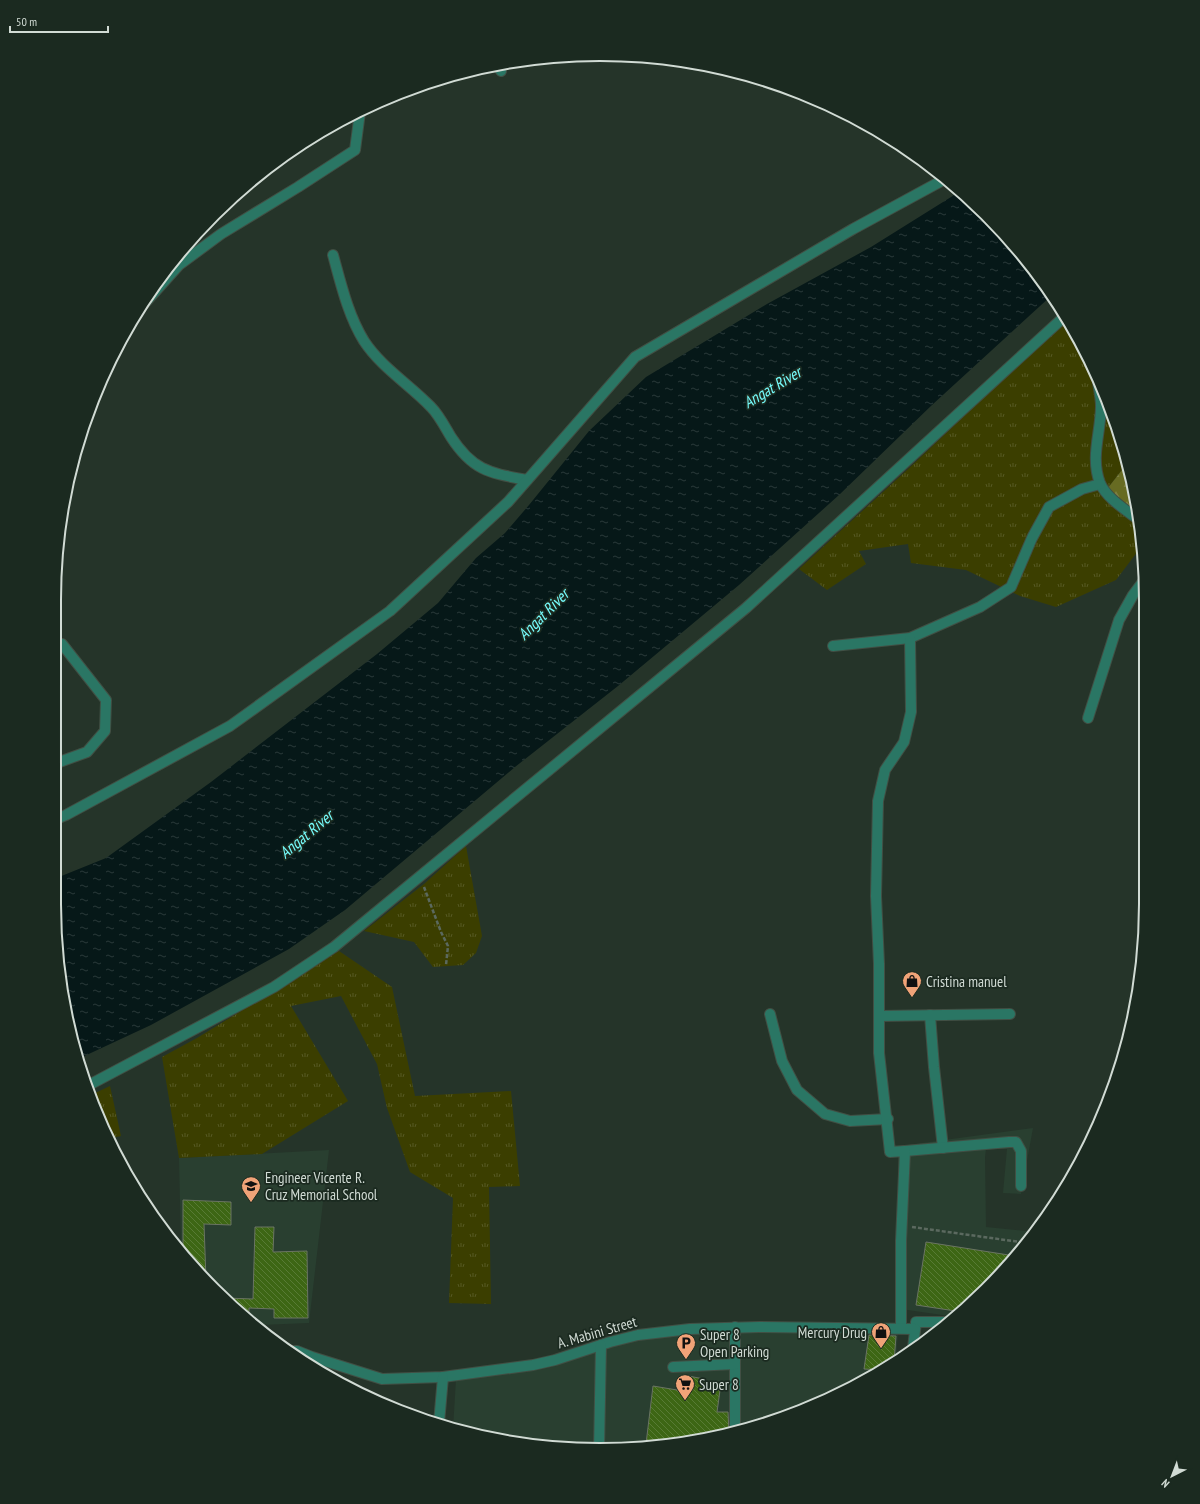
<svg xmlns="http://www.w3.org/2000/svg" width="1200" height="1504" font-family="'PT Sans Narrow',sans-serif">
	<style>
		.built { fill: #293f30 }
		.grass { fill: url(#grass-tufts) }
		.forest { fill: url(#forest-firs) }
		.water { fill: url(#water-ripples) }
		.building { fill: url(#building-back-hatch); stroke: #6a7463 }
		.lines { fill: none; stroke-linecap: round; stroke-linejoin: round }
		.minor-casing { stroke: #414f44; stroke-width: 12 }
		.path { stroke: #5b695f; stroke-width: 2.5; stroke-dasharray: 4 2; stroke-linecap: butt }
		.minor { stroke: #2a7664; stroke-width: 10 }
		.labels { text-anchor: middle; dominant-baseline: central; stroke-width: 3.5; stroke-linejoin: round; paint-order: stroke }
		.poi-label { font-size: 15px; fill: #d1dbd4; stroke: #1b2a20; text-anchor: start }
		.street-label { font-size: 15px; fill: #d1dbd4; stroke: #1b2a20 }
		.water-label { font-size: 16px; font-style: italic; fill: #76fdfd; stroke: #1b2a20 }
		.rim { fill: none; stroke: #d1dbd4; stroke-width: 2 }
	</style>
	<defs>
		<pattern id="grass-tufts" width="24" height="20" patternUnits="userSpaceOnUse"><rect width="24" height="20" fill="#3b3e00"/><path d="M3 7l-1-3M5 7V3M7 7l1-3M15 17l-1-3M17 17v-4M19 17l1-3" fill="none" stroke="#565924"/></pattern>
		<pattern id="forest-firs" width="22" height="20" patternUnits="userSpaceOnUse"><rect width="22" height="20" fill="#676b22"/><path d="M5 1l3.5 6h-7zM16 11l3.5 6h-7z" fill="#7c8041"/></pattern>
		<pattern id="water-ripples" width="26" height="14" patternUnits="userSpaceOnUse"><rect width="26" height="14" fill="#061818"/><path d="M2 4q2-2 4 0t4 0M15 11q2-2 4 0t4 0" fill="none" stroke="#293939"/></pattern>
		<pattern id="building-back-hatch" width="6" height="6" patternUnits="userSpaceOnUse"><rect width="6" height="6" fill="#3d6614"/><path d="M-1 5l2 2M0 0l6 6M5-1l2 2" fill="none" stroke="#587b35"/></pattern>
	</defs>
	<rect width="100%" height="100%" fill="#253429"/>
	<g class="built">
		<polygon points="1033,1128 1021,1194 1003,1193 1007,1149 986,1149 985,1157 986,1227 1036,1232 1033,1236 956,1317 901,1309 898,1159 900,1146"/>
		<polygon points="329,1150 309,1323 260,1325 214,1290 181,1247 179,1158"/>
		<polygon points="703,1331 898,1332 896,1360 873,1377 741,1431 600,1450 458,1431 453,1429 456,1379 487,1376 547,1365 640,1338"/>
	</g>
	<g class="grass">
		<polygon points="1067,319 1073,327 1117,425 1125,466 1104,493 1136,520 1141,547 1116,580 1056,607 1020,596 966,570 911,563 908,544 859,551 866,564 827,590 799,569 907,470"/>
		<polygon points="466,846 482,936 476,953 463,965 433,967 414,942 364,931 424,884"/>
		<polygon points="339,951 392,987 415,1096 511,1091 520,1186 489,1187 491,1304 449,1303 453,1198 410,1172 387,1108 377,1064 341,996 291,1006 348,1101 262,1154 179,1158 162,1057 197,1038"/>
		<polygon points="110,1086 121,1136 111,1138 93,1094"/>
	</g>
	<polygon class="forest" points="1125,466 1136,520 1104,493"/>
	<polygon class="water" points="959,192 1011,240 1051,296 932,405 839,495 739,585 618,686 515,767 345,910 289,949 151,1025 78,1059 73,1045 54,904 54,879 106,858 211,782 377,654 438,603 476,558 505,533 529,505 589,431 646,377 767,304 871,247"/>
	<g class="building">
		<polygon points="183,1200 231,1202 231,1225 204,1224 206,1280 183,1250"/>
		<polygon points="255,1227 274,1227 273,1252 307,1251 308,1318 274,1318 274,1309 249,1308 249,1317 225,1298 253,1299"/>
		<polygon points="926,1242 1015,1256 962,1312 916,1305"/>
		<polygon points="869,1335 896,1336 894,1362 883,1370 864,1369"/>
		<polygon points="683,1375 704,1379 703,1382 721,1383 717,1412 728,1412 729,1433 646,1444 653,1386 677,1390"/>
	</g>
	<g class="lines">
		<defs>
			<g id="minor">
				<polyline points="498,66 501,71"/>
				<path d="M 333,255 C 341,284 348,315 364,341 C 381,367 410,385 431,407 C 439,415 445,427 451,437 C 473,471 490,473 527,480"/>
				<polyline points="144,304 179,265 221,234 298,187 355,150 360,112"/>
				<path d="M 1098,382 C 1099,389 1101,398 1101,406 C 1101,432 1090,457 1100,483 C 1106,497 1123,508 1135,517"/>
				<polyline points="833,646 910,638 980,607 1011,587 1032,538 1049,507 1082,489 1100,484"/>
				<polyline points="1088,718 1119,620 1133,595 1145,579"/>
				<polyline points="54,764 87,752 105,731 106,700 62,644"/>
				<polyline points="54,820 66,815 230,726 390,611 508,502 635,357 853,229 945,179"/>
				<polyline points="770,1014 782,1061 797,1090 825,1114 850,1121 888,1119"/>
				<polyline points="930,1015 934,1067 943,1148"/>
				<polyline points="879,1016 1010,1014"/>
				<polyline points="89,1085 274,987 334,947 746,608 1065,316"/>
				<polyline points="905,1151 1009,1142 1016,1142 1021,1151 1021,1186"/>
				<polyline points="735,1327 735,1432"/>
				<polyline points="901,1328 901,1241 905,1151 890,1152 879,1053 879,964 876,896 878,801 885,770 904,742 911,712 910,638"/>
				<polyline points="913,1348 916,1322 950,1322"/>
				<polyline points="293,1351 297,1351 312,1357 382,1379 443,1377 533,1365 555,1360 610,1342 638,1335 690,1329 759,1327 915,1329"/>
				<polyline points="673,1367 735,1364"/>
				<polyline points="439,1423 443,1377"/>
				<polyline points="599,1450 601,1345"/>
			</g>
		</defs>
		<use href="#minor" class="minor-casing"/>
		<g class="path">
			<polyline points="424,887 441,932 448,946 446,965"/>
			<polyline points="912,1227 1027,1243"/>
		</g>
		<use href="#minor" class="minor"/>
	</g>
	<defs>
		<symbol id="shop-pin" viewBox="-11 -11 22 30"><path d="M0 17L-7.5 6A9.5 9.5 0 1 1 7.5 6Z" fill="#f0a378" stroke="#1b2a20"/><path d="M-5-2.5h2.3a2.7 3.5 0 0 1 5.4 0H5L5.5 6h-11ZM-1.5-2.5h3a1.5 2.3 0 0 0-3 0Z" fill="#111"/></symbol>
		<symbol id="school-pin" viewBox="-11 -11 22 30"><path d="M0 17L-7.5 6A9.5 9.5 0 1 1 7.5 6Z" fill="#f0a378" stroke="#1b2a20"/><path d="M0-5L7-2L0 1L-7-2ZM-4 1L0 2.5L4 1V4Q0 6-4 4Z" fill="#111"/></symbol>
		<symbol id="parking-pin" viewBox="-11 -11 22 30"><path d="M0 17L-7.5 6A9.5 9.5 0 1 1 7.5 6Z" fill="#f0a378" stroke="#1b2a20"/><path d="M-3.5-5.5H1a3.5 3.5 0 0 1 0 7H-1V5.5H-3.5ZM-1-3.4V-.6H.8a1.4 1.4 0 0 0 0-2.8Z" fill="#111"/></symbol>
		<symbol id="supermarket-pin" viewBox="-11 -11 22 30"><path d="M0 17L-7.5 6A9.5 9.5 0 1 1 7.5 6Z" fill="#f0a378" stroke="#1b2a20"/><path d="M-6-5.5h2.5l.6 2H6L4.5 2H-2.5L-4.4-4H-6ZM-1.5 3.2a1.3 1.3 0 1 0 .1 0ZM3 3.2a1.3 1.3 0 1 0 .1 0Z" fill="#111"/></symbol>
	</defs>
	<g fill-rule="evenodd">
		<use href="#shop-pin" x="901" y="970" width="22" height="30"/>
		<use href="#school-pin" x="240" y="1175" width="22" height="30"/>
		<use href="#shop-pin" x="870" y="1321" width="22" height="30"/>
		<use href="#parking-pin" x="675" y="1332" width="22" height="30"/>
		<use href="#supermarket-pin" x="674" y="1373" width="22" height="30"/>
	</g>
	<g class="labels">
		<g class="poi-label">
			<text x="926" y="981">Cristina manuel</text>
			<text x="265" y="1177">Engineer Vicente R.<tspan x="265" dy="17">Cruz Memorial School</tspan></text>
			<text x="867" y="1332" text-anchor="end">Mercury Drug</text>
			<text x="700" y="1334">Super 8<tspan x="700" dy="17">Open Parking</tspan></text>
			<text x="699" y="1384">Super 8</text>
		</g>
		<g class="street-label">
			<text transform="translate(597 1332) rotate(-16)">A. Mabini Street</text>
		</g>
		<g class="water-label">
			<text transform="translate(772 387) rotate(-31)">Angat River</text>
			<text transform="translate(543 614) rotate(-45)">Angat River</text>
			<text transform="translate(306 834) rotate(-40)">Angat River</text>
		</g>
	</g>
	<path d="M0 0H1200V1504H0ZM600 61H600A539 539 0 0 1 1139 600V904A539 539 0 0 1 600 1443H600A539 539 0 0 1 61 904V600A539 539 0 0 1 600 61Z" fill="#1b2a20" fill-rule="evenodd"/>
	<path class="rim" d="M600 61H600A539 539 0 0 1 1139 600V904A539 539 0 0 1 600 1443H600A539 539 0 0 1 61 904V600A539 539 0 0 1 600 61Z"/>
	<g transform="translate(1172 1476) rotate(222)" stroke="#1b2a20" stroke-width="3" paint-order="stroke">
	<path d="M0-3L7 15L0 10L-7 15Z" fill="#d1dbd4"/>
	<text y="-6" font-size="11" font-weight="bold" text-anchor="middle" fill="#d1dbd4">N</text>
	</g>
	<path d="M10 26v6h98v-6" fill="none" stroke="#d1dbd4" stroke-width="2"/>
	<text x="16" y="26" font-size="12" fill="#d1dbd4" stroke="#1b2a20" stroke-width="3" paint-order="stroke">50 m</text>
</svg>
